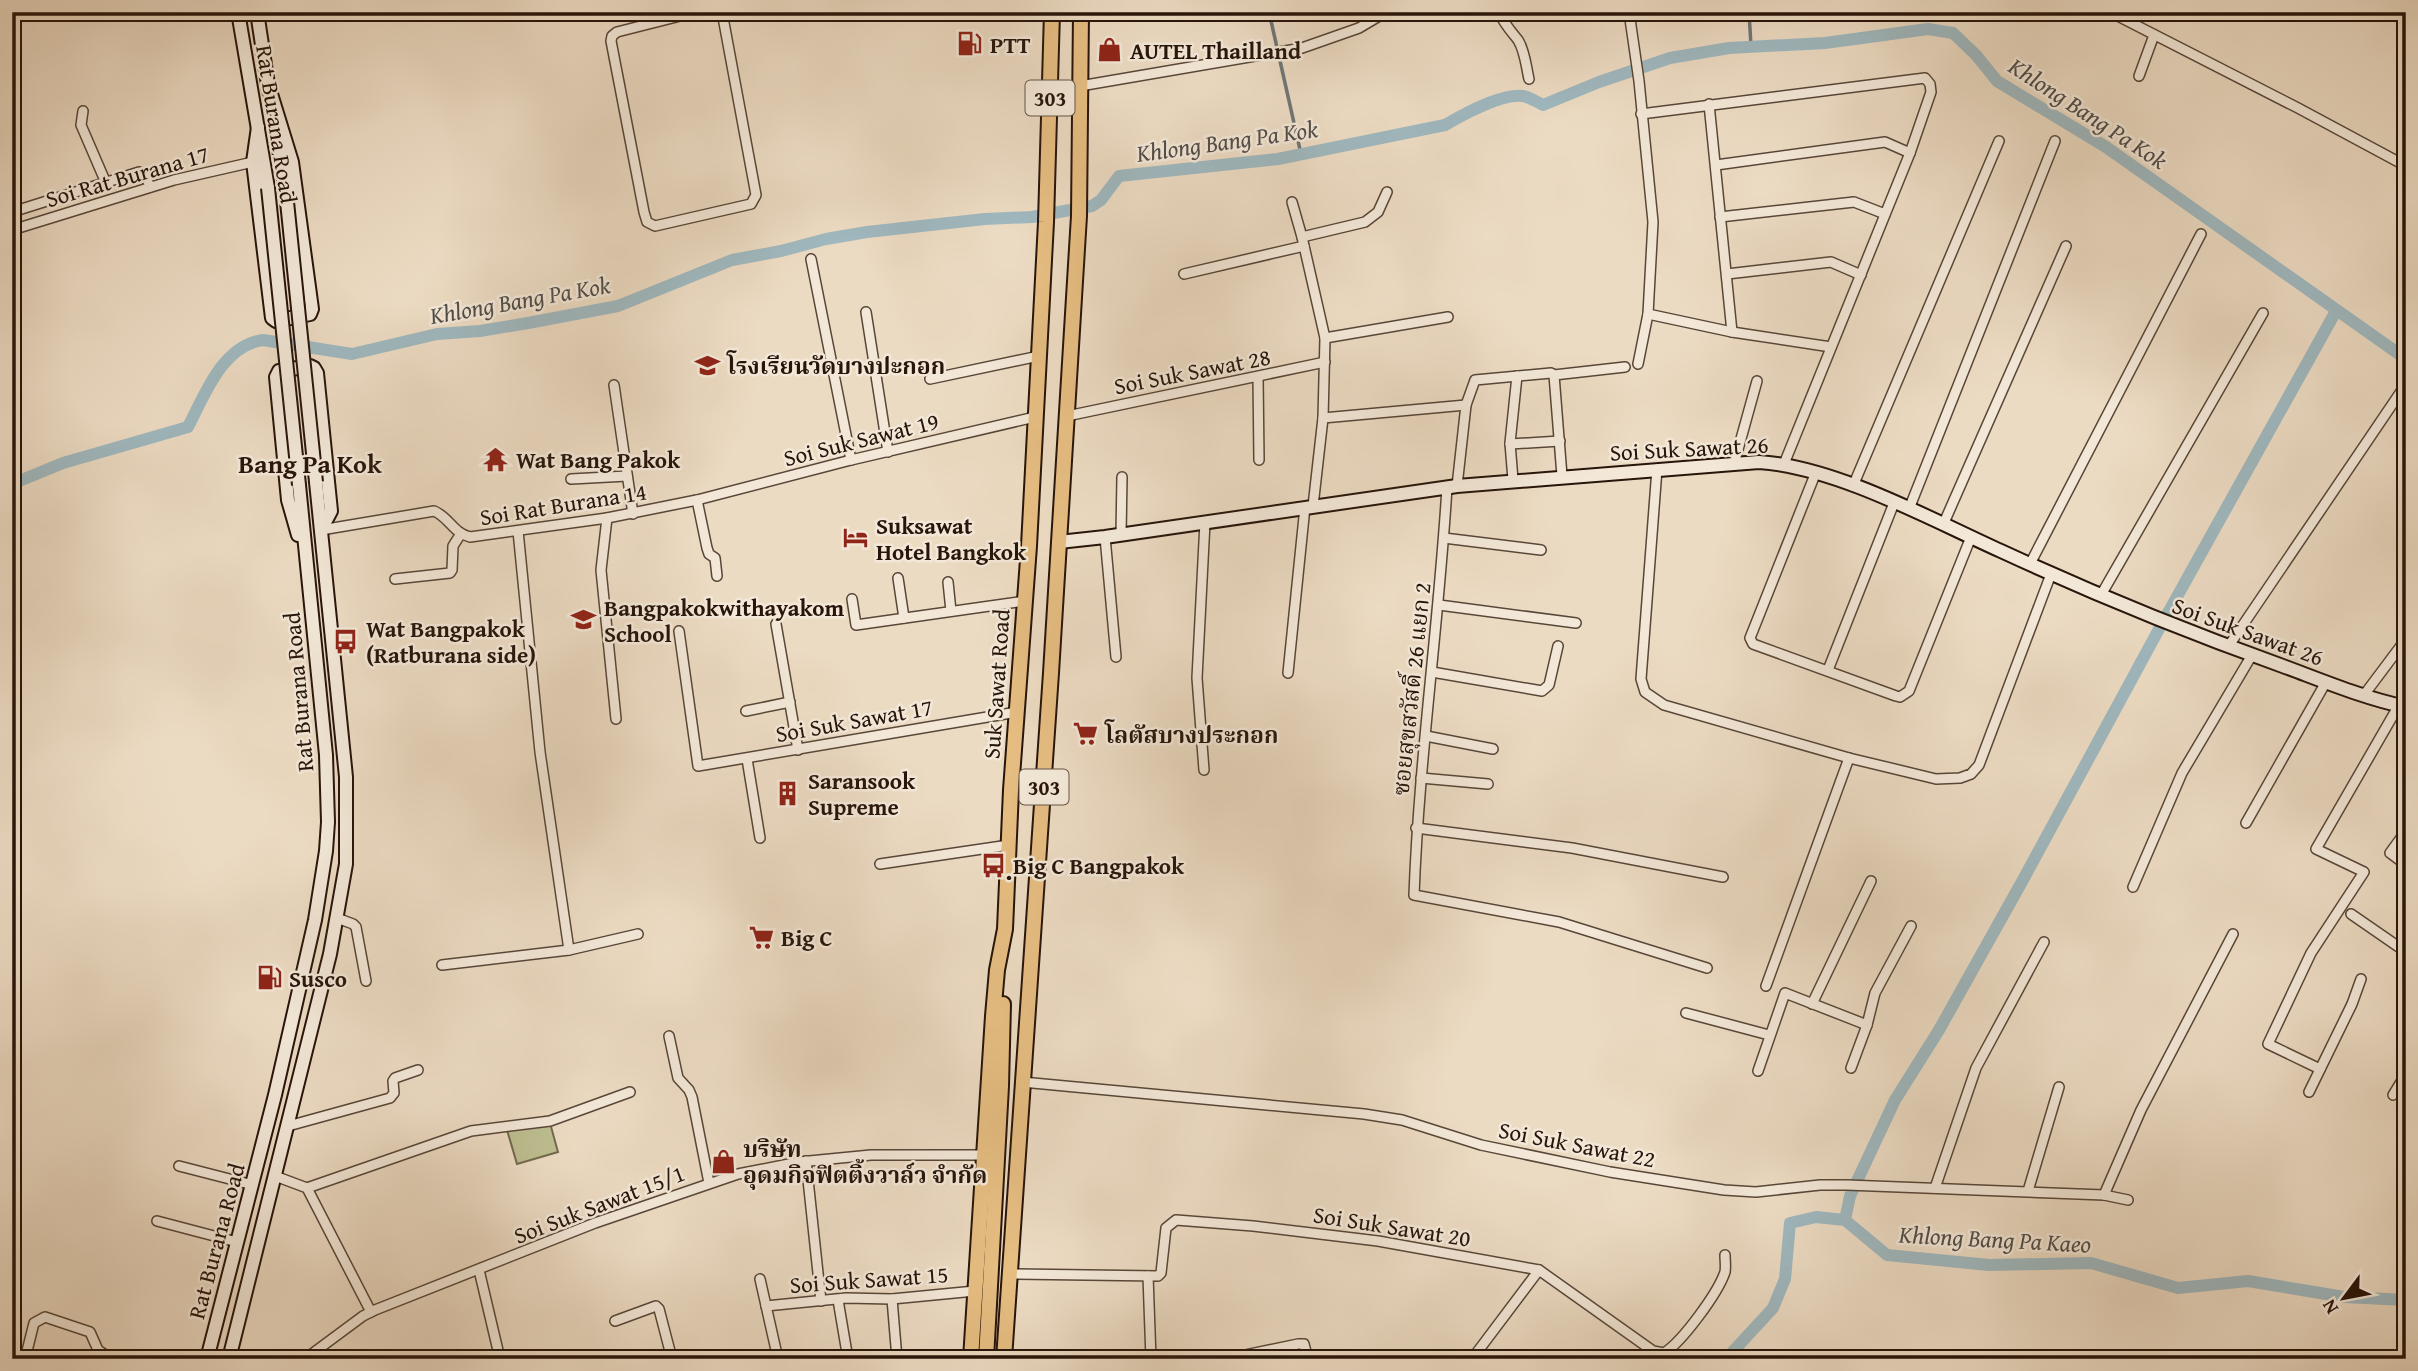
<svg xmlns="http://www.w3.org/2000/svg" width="2418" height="1371" font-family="'Gentium Book Plus','Noto Serif Thai',serif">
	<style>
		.green { fill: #bdbe90; stroke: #72694d; stroke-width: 2 }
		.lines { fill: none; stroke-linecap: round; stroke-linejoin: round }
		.stream { stroke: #6f7677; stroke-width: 3.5 }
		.canal { stroke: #9fb8bf; stroke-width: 12 }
		.street-casing { stroke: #584638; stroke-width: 12 }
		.secondary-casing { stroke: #27140a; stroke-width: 16 }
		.primary-casing { stroke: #27140a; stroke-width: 18 }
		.street { stroke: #f3e8d8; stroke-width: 9 }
		.secondary { stroke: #f3e8d8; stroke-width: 12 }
		.primary { stroke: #e6be82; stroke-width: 14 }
		.secondary-bridge-casing { stroke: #27140a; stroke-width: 16; stroke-linecap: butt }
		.secondary-bridge { stroke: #f3e8d8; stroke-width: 12 }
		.labels { text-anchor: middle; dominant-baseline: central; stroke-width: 5; stroke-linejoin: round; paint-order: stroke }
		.shield { fill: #f3e8d8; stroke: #645448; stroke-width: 2 }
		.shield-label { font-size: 21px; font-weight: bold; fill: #27140a }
		.poi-label { font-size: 23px; font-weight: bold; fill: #27140a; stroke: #f3e8d8; text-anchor: start }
		.street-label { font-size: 23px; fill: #27140a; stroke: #f3e8d8 }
		.water-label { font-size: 24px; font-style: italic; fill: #514d49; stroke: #f3e8d8 }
		.quarter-label { font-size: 26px; font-weight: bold; fill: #27140a; stroke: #f3e8d8 }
	</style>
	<rect width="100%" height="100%" fill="#ecdbc3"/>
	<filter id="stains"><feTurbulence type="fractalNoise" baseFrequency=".00286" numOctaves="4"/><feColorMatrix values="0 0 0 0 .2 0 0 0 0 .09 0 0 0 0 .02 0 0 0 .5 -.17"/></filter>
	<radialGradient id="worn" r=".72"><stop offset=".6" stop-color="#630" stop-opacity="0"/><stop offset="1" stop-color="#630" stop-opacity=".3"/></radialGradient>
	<polygon class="green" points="550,1123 558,1152 517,1164 507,1130"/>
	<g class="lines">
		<g class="stream">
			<polyline points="1269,12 1301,154"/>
			<polyline points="1749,12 1751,46"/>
		</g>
		<g class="canal">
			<path d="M 12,484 L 63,463 L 188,427 C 205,394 223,345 263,340 L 352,354 L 437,334 L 480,331 L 528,323 L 618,306 L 732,260 L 781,251 L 826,239 L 867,232 L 985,219 L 1032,217 L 1092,206 L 1101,200 L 1119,176 L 1278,159 L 1445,125 C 1462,115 1502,93 1523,96 C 1529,97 1537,102 1543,105 L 1599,82 L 1670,58 L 1729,48 L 1825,43 L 1928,29 L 1953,33 L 1976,55 L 1997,81 L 2106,147 L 2406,359"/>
			<polyline points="1845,1220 1850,1196 1895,1100 1939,1030 2024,878 2159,629 2336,311"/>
			<polyline points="1726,1359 1773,1308 1785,1279 1790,1223 1816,1217 1845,1220 1887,1255 1989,1265 2091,1263 2178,1288 2248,1281 2344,1297 2406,1300"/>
		</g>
		<defs>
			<g id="street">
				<polyline points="696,12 617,32 612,36 611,41 644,212 647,222 655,226 751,204 756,195 722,12"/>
				<path d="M 1499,12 C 1504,24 1511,31 1518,40 C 1525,51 1526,66 1529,79"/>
				<polyline points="1629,12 1639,81 1653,222 1648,314 1638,364"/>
				<polyline points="2110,12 2298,108 2406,166"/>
				<polyline points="2139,76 2154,35"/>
				<polyline points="1080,86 1302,48 1359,28 1386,12"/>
				<polyline points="1709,104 1732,332"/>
				<polyline points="83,111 81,125 106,183"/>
				<polyline points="1641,114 1925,78 1930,84 1931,92 1910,153 1784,464"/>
				<polyline points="1716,165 1885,142 1910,153"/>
				<polyline points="1292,202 1302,237"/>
				<polyline points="12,212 139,172 145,174 150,187"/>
				<polyline points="1720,217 1854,202 1885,214"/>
				<polyline points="12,230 174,180 253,162"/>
				<polyline points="811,259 851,460"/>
				<polyline points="1184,274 1304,246"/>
				<polyline points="1727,274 1831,262 1861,275"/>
				<polyline points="866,312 888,452"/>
				<polyline points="1648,314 1732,332 1831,347"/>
				<polyline points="1325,338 1448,317"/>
				<polyline points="1554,375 1562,476"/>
				<polyline points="1258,377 1259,460"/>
				<polyline points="930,379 1039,356"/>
				<polyline points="614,385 633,514"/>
				<polyline points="1067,416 1325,362"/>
				<polyline points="1323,418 1466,405"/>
				<polyline points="1510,444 1560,441"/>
				<polyline points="1734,464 1757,381"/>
				<polyline points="1657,469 1641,679 1645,692 1664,705 1849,758 1936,779 1960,778 1971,774 1979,765 2051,574"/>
				<polyline points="1816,472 1750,638 1753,644 1896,696 1900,697 1909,691 1971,537"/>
				<polyline points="571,479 627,476"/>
				<polyline points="1513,480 1510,443 1517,376"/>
				<polyline points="1457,486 1466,405 1475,380 1551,373 1554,375 1625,367"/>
				<polyline points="1853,486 1999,141"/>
				<path d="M 1447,487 C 1439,623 1419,758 1414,895 L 1559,922 L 1707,968"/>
				<polyline points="697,500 707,548 709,554 715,558 717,576"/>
				<polyline points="1313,506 1323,418 1325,338 1302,237 1365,222 1378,212 1387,192"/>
				<polyline points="1909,509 2055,141"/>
				<polyline points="607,518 601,570 616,719"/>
				<polyline points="1943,525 2066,246"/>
				<path d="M 321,530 L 434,511 C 449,517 453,533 470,537 L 607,518 L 697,500 L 851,460 L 1035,417"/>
				<polyline points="518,531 540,752 569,950"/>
				<polyline points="1121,535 1122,477"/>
				<polyline points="1105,537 1116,657"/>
				<polyline points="1444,538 1541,550"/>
				<polyline points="2030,564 2201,234"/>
				<polyline points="898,578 904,618"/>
				<polyline points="395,579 450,573 452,570 453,546 460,535"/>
				<polyline points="948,582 951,611"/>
				<polyline points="2101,595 2263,313"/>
				<polyline points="852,599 856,625 1025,601"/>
				<polyline points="1439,605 1576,623"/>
				<polyline points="776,624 798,750"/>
				<polyline points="679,631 698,766 1017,712"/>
				<polyline points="2228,647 2406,384"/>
				<polyline points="1828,670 1894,503"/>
				<polyline points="1432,672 1542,691 1549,685 1558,646"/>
				<polyline points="1288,673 1305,507"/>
				<polyline points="2364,695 2406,639"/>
				<polyline points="746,711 790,702"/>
				<polyline points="1426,736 1493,749"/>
				<polyline points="747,759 760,838"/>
				<polyline points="1204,770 1197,678 1205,522"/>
				<polyline points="1421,778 1488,784"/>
				<polyline points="2246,823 2326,682"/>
				<polyline points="1416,828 1572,848 1723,877"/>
				<polyline points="2406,831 2390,853 2406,865"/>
				<polyline points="880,864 1009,845"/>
				<polyline points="2133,887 2182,773 2252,655"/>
				<polyline points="2351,914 2406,952"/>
				<polyline points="337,918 353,924 356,927 366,981"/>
				<polyline points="442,965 569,950 638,934"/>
				<polyline points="1766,986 1849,758"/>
				<polyline points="1812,1004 1871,881"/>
				<polyline points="1686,1013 1769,1035"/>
				<polyline points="669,1036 678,1078 689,1090 692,1097 709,1183"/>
				<polyline points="1851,1068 1867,1025 1875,993 1911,926"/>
				<polyline points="2320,1069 2268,1044 2311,953 2364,872 2316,849 2399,705"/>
				<polyline points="1758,1071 1785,993 1867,1025"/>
				<polyline points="1022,1082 1364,1114 1402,1120 1481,1145 1610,1172 1724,1190 1756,1192 1820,1185 1847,1185 2104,1195 2128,1200"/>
				<polyline points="2309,1092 2352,1004 2361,979"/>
				<polyline points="2393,1095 2406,1074"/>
				<polyline points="288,1126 390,1098 394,1093 393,1081 395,1078 418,1070"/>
				<polyline points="806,1161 821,1301"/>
				<polyline points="179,1166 253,1185"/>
				<polyline points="275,1176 307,1188 371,1312"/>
				<polyline points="307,1188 471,1131 550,1121 630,1092"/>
				<polyline points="1935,1188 1976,1068 2044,942"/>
				<polyline points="2028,1191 2059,1087"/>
				<polyline points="2104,1195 2141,1110 2233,934"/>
				<polyline points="157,1221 237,1242"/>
				<polyline points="479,1270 500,1359"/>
				<path d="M 1010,1274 L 1158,1276 L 1161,1273 L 1166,1228 L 1176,1220 L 1253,1226 L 1378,1241 L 1539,1270 L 1653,1351 L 1664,1353 C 1682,1342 1718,1293 1725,1272 C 1726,1267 1725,1260 1725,1255"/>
				<polyline points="1148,1276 1151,1359"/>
				<polyline points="760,1279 778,1359"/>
				<polyline points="892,1299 897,1359"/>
				<polyline points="838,1300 848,1359"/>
				<polyline points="766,1306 846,1298 892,1299 975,1291"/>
				<polyline points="615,1321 656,1306 659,1309 672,1359"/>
				<polyline points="25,1359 34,1323 45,1317 90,1332 98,1350 111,1359"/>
				<polyline points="305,1359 363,1316 375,1310 595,1223 738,1174 799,1162 871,1155 983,1155"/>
				<polyline points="1226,1359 1298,1344 1304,1344 1308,1359"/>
				<polyline points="1472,1359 1539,1270"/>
			</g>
			<g id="secondary">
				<polyline points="238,12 268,188"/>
				<polyline points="257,12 269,91"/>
				<polyline points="258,127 253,162 272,318 276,321 310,314 312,309 292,162 268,84"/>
				<polyline points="276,130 286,192"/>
				<polyline points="298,535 288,500 276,377 279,371 310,366 314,368 317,373 331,511 321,530"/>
				<path d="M 1059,542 L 1105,537 L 1457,486 L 1759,462 C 1836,467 1930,519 2001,551 C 2092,593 2185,631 2280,665 C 2321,680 2363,698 2406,707"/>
				<polyline points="207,1359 275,1095 315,920 326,851 328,822 326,755 299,485"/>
				<polyline points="229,1359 330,954 346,864 346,777 316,482"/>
			</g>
			<g id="primary">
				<polyline points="971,1359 993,1016 997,970 1005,929 1011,790 1029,546 1046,222 1052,12"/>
				<polyline points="986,1359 1001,1086 1003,1004"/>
				<polyline points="1004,1359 1051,673 1079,216 1081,12"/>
			</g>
		</defs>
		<use href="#street" class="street-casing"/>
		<use href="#secondary" class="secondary-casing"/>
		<use href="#primary" class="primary-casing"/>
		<use href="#street" class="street"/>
		<use href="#secondary" class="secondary"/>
		<use href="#primary" class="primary"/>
		<defs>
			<g id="secondary-bridge">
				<polyline points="268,188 299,485"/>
				<polyline points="286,192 316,482"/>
			</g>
		</defs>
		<use href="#secondary-bridge" class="secondary-bridge-casing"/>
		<use href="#secondary-bridge" class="secondary-bridge"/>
	</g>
	<defs>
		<symbol id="fuel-bare" viewBox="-9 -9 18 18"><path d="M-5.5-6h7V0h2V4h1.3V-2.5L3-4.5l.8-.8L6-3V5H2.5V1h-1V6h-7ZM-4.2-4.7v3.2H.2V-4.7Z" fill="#8f2418" stroke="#f3e8d8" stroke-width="2.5" paint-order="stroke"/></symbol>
		<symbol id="shop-bare" viewBox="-9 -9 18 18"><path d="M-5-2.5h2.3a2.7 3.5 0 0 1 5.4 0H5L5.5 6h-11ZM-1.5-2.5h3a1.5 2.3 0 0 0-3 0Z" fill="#8f2418" stroke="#f3e8d8" stroke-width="2.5" paint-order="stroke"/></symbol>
		<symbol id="school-bare" viewBox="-9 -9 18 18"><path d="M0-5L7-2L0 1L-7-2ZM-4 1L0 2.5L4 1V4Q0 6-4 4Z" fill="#8f2418" stroke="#f3e8d8" stroke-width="2.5" paint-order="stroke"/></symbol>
		<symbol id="temple-bare" viewBox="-9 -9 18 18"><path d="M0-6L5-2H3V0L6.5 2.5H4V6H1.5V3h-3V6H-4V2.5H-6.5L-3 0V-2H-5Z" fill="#8f2418" stroke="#f3e8d8" stroke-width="2.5" paint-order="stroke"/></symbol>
		<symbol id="hotel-bare" viewBox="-9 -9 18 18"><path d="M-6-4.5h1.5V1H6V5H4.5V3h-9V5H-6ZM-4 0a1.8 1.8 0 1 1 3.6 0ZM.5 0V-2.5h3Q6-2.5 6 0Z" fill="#8f2418" stroke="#f3e8d8" stroke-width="2.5" paint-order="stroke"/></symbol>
		<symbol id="bus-bare" viewBox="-9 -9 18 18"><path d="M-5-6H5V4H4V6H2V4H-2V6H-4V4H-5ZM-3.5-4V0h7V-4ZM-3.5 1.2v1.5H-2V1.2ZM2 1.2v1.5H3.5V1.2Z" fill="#8f2418" stroke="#f3e8d8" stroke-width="2.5" paint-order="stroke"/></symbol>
		<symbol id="supermarket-bare" viewBox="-9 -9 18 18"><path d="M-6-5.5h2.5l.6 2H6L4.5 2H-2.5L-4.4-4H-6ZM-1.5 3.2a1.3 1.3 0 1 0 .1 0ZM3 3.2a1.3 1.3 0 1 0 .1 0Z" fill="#8f2418" stroke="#f3e8d8" stroke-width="2.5" paint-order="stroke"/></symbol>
		<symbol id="building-bare" viewBox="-9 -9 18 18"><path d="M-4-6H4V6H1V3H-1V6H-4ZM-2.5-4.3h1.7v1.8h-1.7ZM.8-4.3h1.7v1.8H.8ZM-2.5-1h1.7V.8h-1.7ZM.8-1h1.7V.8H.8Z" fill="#8f2418" stroke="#f3e8d8" stroke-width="2.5" paint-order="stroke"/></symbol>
	</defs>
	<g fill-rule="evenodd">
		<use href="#fuel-bare" x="952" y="26" width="35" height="35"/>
		<use href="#shop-bare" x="1092" y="32" width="35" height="35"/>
		<use href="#school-bare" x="690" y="348" width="35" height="35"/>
		<use href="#temple-bare" x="478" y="442" width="35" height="35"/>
		<use href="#hotel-bare" x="838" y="520" width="35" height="35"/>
		<use href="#school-bare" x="566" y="602" width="35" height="35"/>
		<use href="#bus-bare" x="328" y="624" width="35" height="35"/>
		<use href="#supermarket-bare" x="1068" y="716" width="35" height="35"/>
		<use href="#building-bare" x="770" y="776" width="35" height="35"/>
		<use href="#bus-bare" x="976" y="848" width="35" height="35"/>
		<use href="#supermarket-bare" x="744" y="920" width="35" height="35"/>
		<use href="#fuel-bare" x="252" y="960" width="35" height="35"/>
		<use href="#shop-bare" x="706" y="1144" width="35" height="35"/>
	</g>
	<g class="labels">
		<g class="shield">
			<rect x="1025.5" y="80.5" width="49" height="35" rx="5"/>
			<rect x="1019.5" y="769.5" width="49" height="35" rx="5"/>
		</g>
		<g class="shield-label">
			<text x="1050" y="98">303</text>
			<text x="1044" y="787">303</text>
		</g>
		<g class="poi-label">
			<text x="990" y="44">PTT</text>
			<text x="1130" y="50">AUTEL Thailland</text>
			<text x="727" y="365">โรงเรียนวัดบางปะกอก</text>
			<text x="516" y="459">Wat Bang Pakok</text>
			<text x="876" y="525">Suksawat<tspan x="876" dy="26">Hotel Bangkok</tspan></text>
			<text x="604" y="607">Bangpakokwithayakom<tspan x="604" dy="26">School</tspan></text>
			<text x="366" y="628">Wat Bangpakok<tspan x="366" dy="26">(Ratburana side)</tspan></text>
			<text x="1105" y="734">โลตัสบางประกอก</text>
			<text x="808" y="780">Saransook<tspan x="808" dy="26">Supreme</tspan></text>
			<text x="1013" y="865">ฺBig C Bangpakok</text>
			<text x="781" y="937">Big C</text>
			<text x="289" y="978">Susco</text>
			<text x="743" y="1148">บริษัท<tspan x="743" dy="26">อุดมกิจฟิตติ้งวาล์ว จำกัด</tspan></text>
		</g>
		<g class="street-label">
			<text transform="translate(277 124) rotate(81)">Rat Burana Road</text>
			<text transform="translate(127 176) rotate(-16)">Soi Rat Burana 17</text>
			<text transform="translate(1192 371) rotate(-11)">Soi Suk Sawat 28</text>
			<text transform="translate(861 439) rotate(-14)">Soi Suk Sawat 19</text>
			<text transform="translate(1689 448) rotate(-3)">Soi Suk Sawat 26</text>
			<text transform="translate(563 504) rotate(-9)">Soi Rat Burana 14</text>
			<text transform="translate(2248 631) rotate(20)">Soi Suk Sawat 26</text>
			<text transform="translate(996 684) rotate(-86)">Suk Sawat Road</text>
			<text transform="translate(1411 689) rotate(-84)">ซอยสุขสวัสดิ์ 26 แยก 2</text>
			<text transform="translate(298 692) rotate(-95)">Rat Burana Road</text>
			<text transform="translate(854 720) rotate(-10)">Soi Suk Sawat 17</text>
			<text transform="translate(1577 1144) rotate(11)">Soi Suk Sawat 22</text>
			<text transform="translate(599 1204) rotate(-21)">Soi Suk Sawat 15/1</text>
			<text transform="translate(1392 1226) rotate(9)">Soi Suk Sawat 20</text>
			<text transform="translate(216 1241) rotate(-75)">Rat Burana Road</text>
			<text transform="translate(869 1279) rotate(-4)">Soi Suk Sawat 15</text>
		</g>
		<g class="water-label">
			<text transform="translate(2088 113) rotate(33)">Khlong Bang Pa Kok</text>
			<text transform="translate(1227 141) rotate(-8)">Khlong Bang Pa Kok</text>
			<text transform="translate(520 300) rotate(-10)">Khlong Bang Pa Kok</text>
			<text transform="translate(1995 1239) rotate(3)">Khlong Bang Pa Kaeo</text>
		</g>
		<g class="quarter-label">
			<text x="310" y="463">Bang Pa Kok</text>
		</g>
	</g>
	<rect width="2418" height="1371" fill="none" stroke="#ecdbc3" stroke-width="42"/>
	<rect x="14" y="14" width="2390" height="1343" fill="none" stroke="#27140a" stroke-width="3.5"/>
	<rect x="21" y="21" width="2376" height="1329" fill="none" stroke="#27140a" stroke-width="2"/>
	<g transform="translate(2344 1298) rotate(238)" stroke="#f3e8d8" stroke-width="5" paint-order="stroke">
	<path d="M0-5L12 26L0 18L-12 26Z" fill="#27140a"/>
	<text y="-10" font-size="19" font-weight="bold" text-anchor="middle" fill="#27140a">N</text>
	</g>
	<rect width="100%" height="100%" filter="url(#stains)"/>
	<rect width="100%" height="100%" fill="url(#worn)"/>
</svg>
